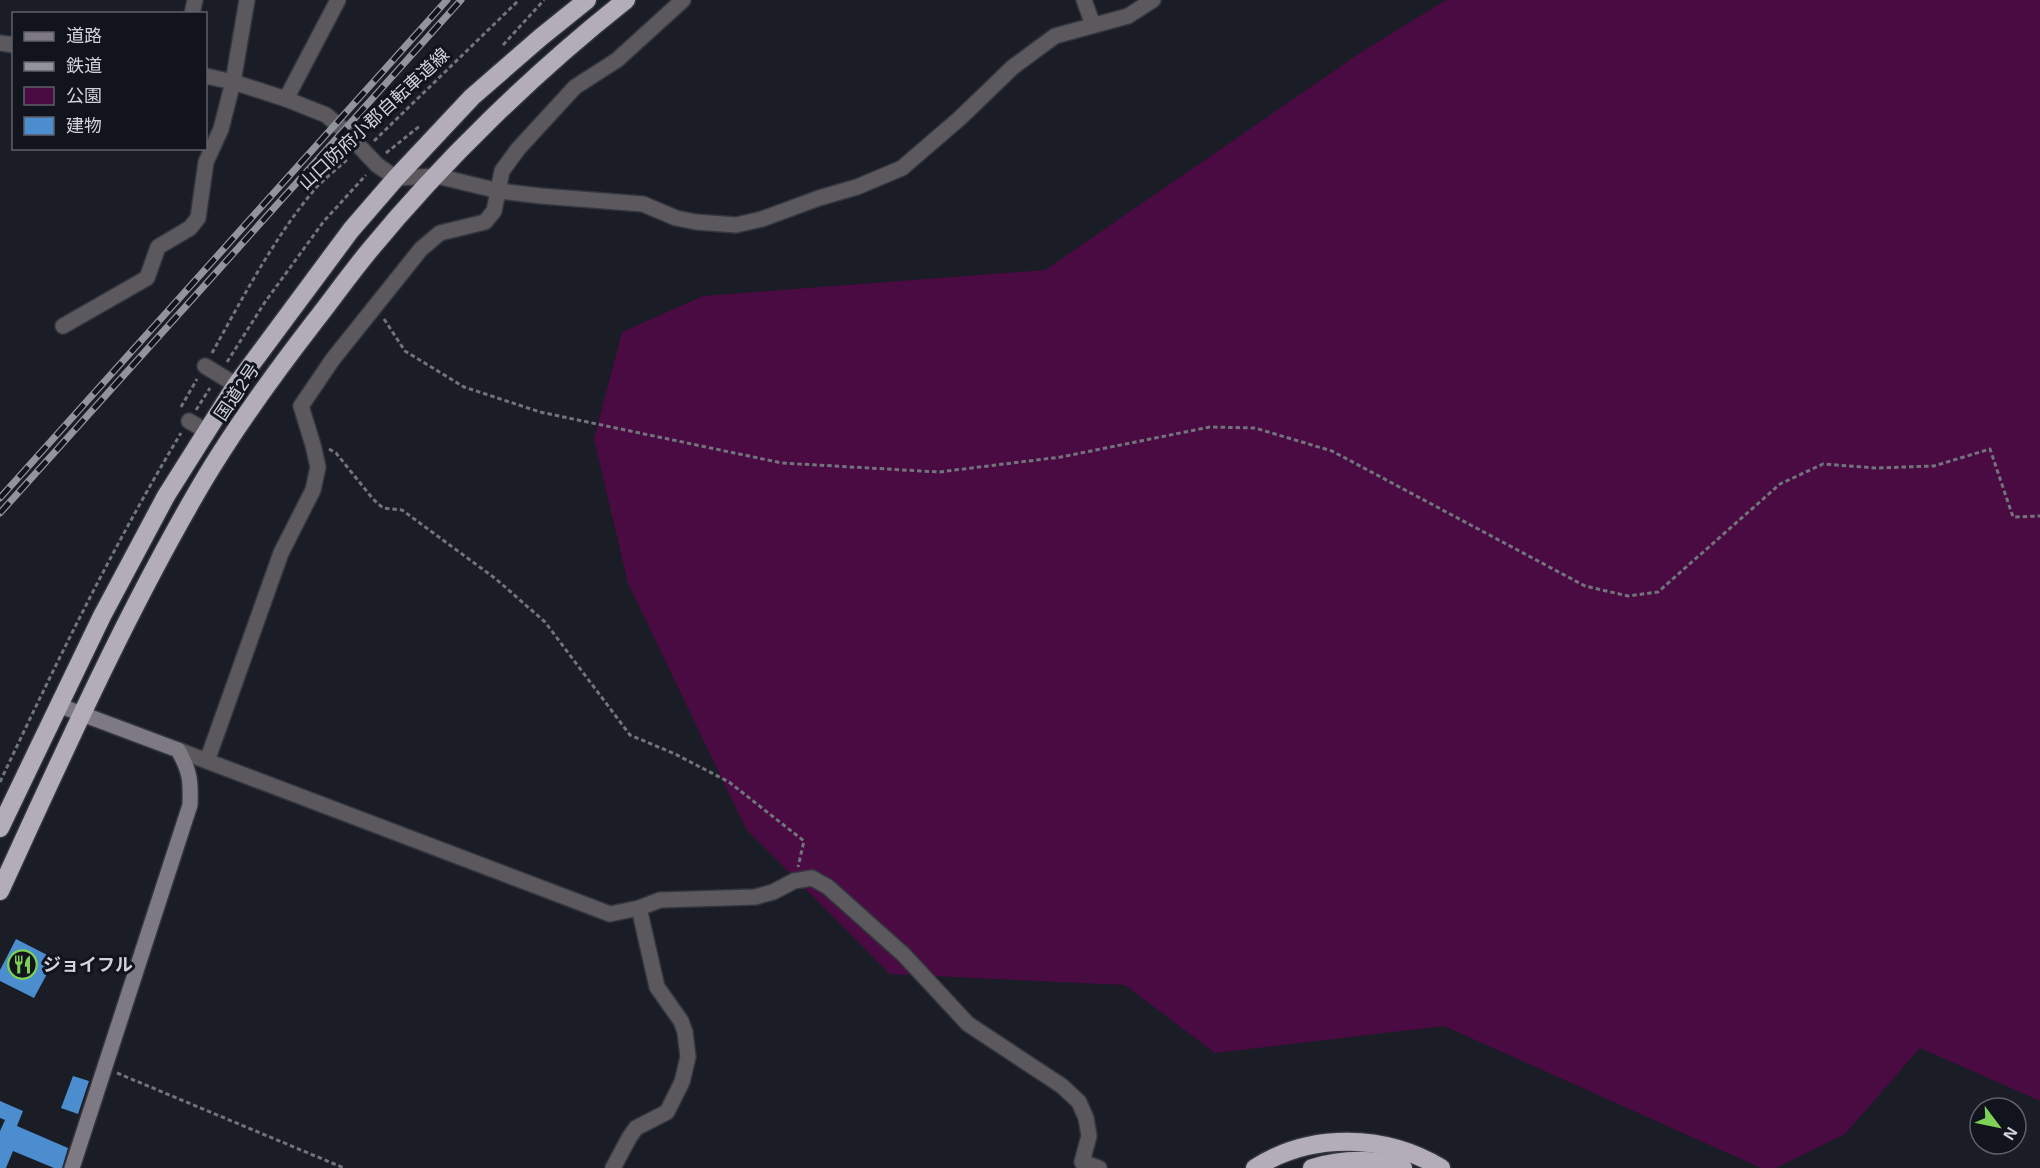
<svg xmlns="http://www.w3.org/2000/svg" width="2040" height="1168" font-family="Helvetica,'Noto Sans JP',sans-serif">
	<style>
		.green { fill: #4a0a42 }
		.building { fill: #4b8dce }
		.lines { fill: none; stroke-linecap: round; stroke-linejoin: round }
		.street-casing { stroke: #34363f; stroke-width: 18 }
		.secondary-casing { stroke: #34363f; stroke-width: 18 }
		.highway-casing { stroke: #34363f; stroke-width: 21 }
		.path { stroke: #72747d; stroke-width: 3; stroke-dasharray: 4.5 3; stroke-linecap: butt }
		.street { stroke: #5b585e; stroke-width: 15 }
		.secondary { stroke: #7e7a83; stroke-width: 15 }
		.highway { stroke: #b3adba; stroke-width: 18 }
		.rail-casing { stroke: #92949c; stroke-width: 7 }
		.rail { stroke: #11131d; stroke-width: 4.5; stroke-dasharray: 14; stroke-linecap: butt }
		.labels { text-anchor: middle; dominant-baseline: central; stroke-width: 6; stroke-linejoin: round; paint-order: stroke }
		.street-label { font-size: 18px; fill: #d2d4db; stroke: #11131d }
		.poi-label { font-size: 18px; font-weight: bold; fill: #d2d4db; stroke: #11131d; text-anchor: start }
	</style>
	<rect width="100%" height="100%" fill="#1a1c26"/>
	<polygon class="green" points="1446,0 2040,0 2040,1101 1920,1048 1845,1134 1776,1168 1761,1168 1444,1026 1215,1053 1125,985 890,974 746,829 628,583 594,439 622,332 703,296 1045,270 1363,51"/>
	<g class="building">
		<polygon points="16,939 55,959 34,998 0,981 0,970"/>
		<polygon points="73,1076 89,1081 78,1114 61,1108"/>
		<polygon points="0,1101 23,1111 17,1126 68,1148 62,1168 54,1168 13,1151 6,1168 0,1168 0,1131 5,1120 0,1118"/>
	</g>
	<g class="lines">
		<defs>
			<g id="street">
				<polyline points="1084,0 1093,25"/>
				<polyline points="192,14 195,0"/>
				<polyline points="0,43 14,45"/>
				<polyline points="206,76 233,82 286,99 326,115 344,130 377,165 396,178 437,176 499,191 541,196 643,204 676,218 696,222 736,225 762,219 819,198 857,187 902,168 959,119 1013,67 1055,36 1128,16 1153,0"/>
				<polyline points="286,99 338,0"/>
				<polyline points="63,326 147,278 158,247 190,228 198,218 206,162 221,129 233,82 247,0"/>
				<polyline points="205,366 236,385"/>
				<polyline points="189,421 206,431"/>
				<polyline points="178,750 610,914 639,908 660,900 755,897 773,892 794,881 812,878 828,887 904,955 968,1024 1062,1086 1079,1102 1086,1118 1089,1136 1082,1162 1099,1168"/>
				<polyline points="207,761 281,553 313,490 318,467 313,445 301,406 333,359 421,249 440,233 485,222 494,211 502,171 518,149 575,87 617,60 683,0"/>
				<polyline points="613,1168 629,1138 636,1128 667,1112 682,1082 688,1057 685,1032 681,1021 657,987 639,908"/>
			</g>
			<path id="secondary" d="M 58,705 L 178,750 C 190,771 191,781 190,805 L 72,1168"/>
			<g id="highway">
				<polyline points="0,828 102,616 166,496 236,385 351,230 396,178 472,97 541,37 587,0"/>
				<path d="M 0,891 C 63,754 125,615 201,485 C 235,427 274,374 315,321 C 333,298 350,274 369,251 C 442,162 536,71 626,0"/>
				<path d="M 1255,1168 C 1311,1132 1385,1134 1441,1168"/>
				<path d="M 1312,1168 C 1342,1159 1373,1158 1403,1168"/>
			</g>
		</defs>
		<use href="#street" class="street-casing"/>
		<use href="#secondary" class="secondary-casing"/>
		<use href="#highway" class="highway-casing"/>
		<g class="path">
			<polyline points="503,45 544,0"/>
			<polyline points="374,141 519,0"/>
			<polyline points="386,153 421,125"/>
			<polyline points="384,319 405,351 464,387 540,412 782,463 939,472 1061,457 1210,427 1255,428 1332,451 1585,586 1628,596 1658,592 1780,484 1823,464 1876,468 1934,466 1990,449 2013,517 2040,516"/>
			<path d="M 212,353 C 242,299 275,236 315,189 C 325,178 338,168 349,158"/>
			<polyline points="227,362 265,302 324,221 366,175"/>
			<polyline points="181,407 197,379"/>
			<polyline points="196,410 210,388"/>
			<polyline points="329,449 336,453 373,499 383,508 402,510 496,579 545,622 630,735 675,754 729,782 804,841 798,867"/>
			<path d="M 0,782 C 56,663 113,546 181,433"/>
			<polyline points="117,1073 344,1168"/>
		</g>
		<use href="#street" class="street"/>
		<use href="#secondary" class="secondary"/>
		<use href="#highway" class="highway"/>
		<defs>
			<g id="rail">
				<polyline points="0,498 447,0"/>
				<polyline points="0,513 461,0"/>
			</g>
		</defs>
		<use href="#rail" class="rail-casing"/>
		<use href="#rail" class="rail"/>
	</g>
	<defs>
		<symbol id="restaurant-ring" viewBox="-11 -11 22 22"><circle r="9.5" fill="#11131d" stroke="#7dd154" stroke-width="1.5"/><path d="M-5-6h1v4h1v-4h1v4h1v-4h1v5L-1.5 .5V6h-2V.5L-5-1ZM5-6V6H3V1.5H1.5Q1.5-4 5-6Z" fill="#7dd154"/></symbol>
	</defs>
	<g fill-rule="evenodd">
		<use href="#restaurant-ring" x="6" y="948" width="33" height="33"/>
	</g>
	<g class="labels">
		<g class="street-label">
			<text transform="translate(374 119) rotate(-43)">山口防府小郡自転車道線</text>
			<text transform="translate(237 392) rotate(-56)">国道2号</text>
		</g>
		<g class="poi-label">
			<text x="43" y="965">ジョイフル</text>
		</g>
	</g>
	<rect x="12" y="12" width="195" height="138" fill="#11131d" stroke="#5e6069" stroke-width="1.5"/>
	<rect x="24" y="32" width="30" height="9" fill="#7e7a83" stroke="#5e6069" stroke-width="1.5"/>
	<text x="66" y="42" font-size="18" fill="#d2d4db">道路</text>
	<rect x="24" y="62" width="30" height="9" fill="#92949c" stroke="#5e6069" stroke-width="1.5"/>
	<text x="66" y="72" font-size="18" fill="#d2d4db">鉄道</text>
	<rect x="24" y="87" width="30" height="18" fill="#4a0a42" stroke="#5e6069" stroke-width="1.5"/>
	<text x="66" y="102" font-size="18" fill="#d2d4db">公園</text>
	<rect x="24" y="117" width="30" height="18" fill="#4b8dce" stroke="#5e6069" stroke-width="1.5"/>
	<text x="66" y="132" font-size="18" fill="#d2d4db">建物</text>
	<g transform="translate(1998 1126) rotate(122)"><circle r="28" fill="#11131d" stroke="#5e6069" stroke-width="1.5"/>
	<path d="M0-4.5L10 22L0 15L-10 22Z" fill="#7dd154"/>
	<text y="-9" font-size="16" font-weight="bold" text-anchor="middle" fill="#d2d4db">N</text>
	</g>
</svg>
